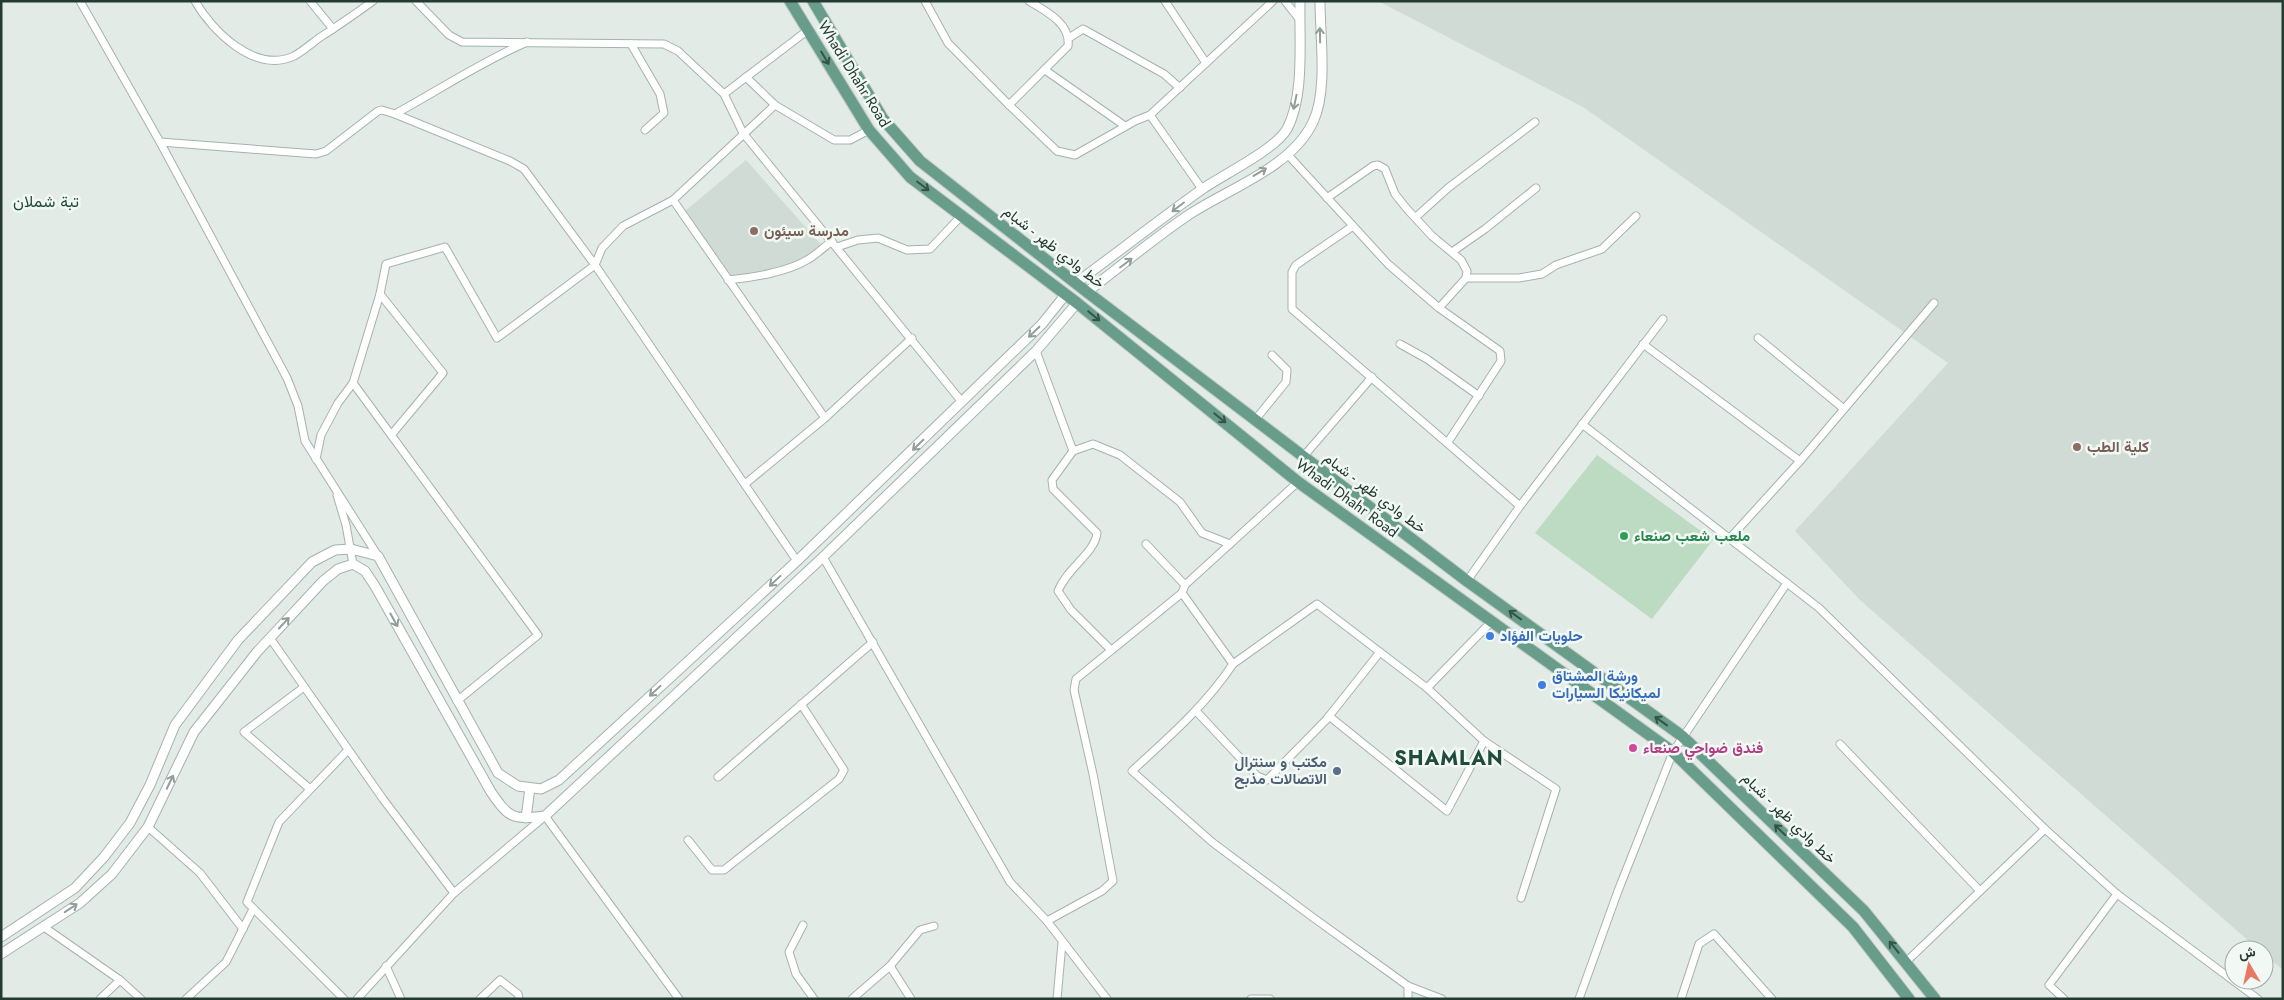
<svg xmlns="http://www.w3.org/2000/svg" width="2284" height="1000" font-family="Jost,Vazirmatn,sans-serif">
	<style>
		.built { fill: #d0dbd5 }
		.grass { fill: #bcdbc2 }
		.lines { fill: none; stroke-linecap: round; stroke-linejoin: round }
		.minor-casing { stroke: #a5b3ac; stroke-width: 9 }
		.tertiary-casing { stroke: #a5b3ac; stroke-width: 11 }
		.primary-casing { stroke: #c1c8c6; stroke-width: 13 }
		.minor { stroke: #fff; stroke-width: 7 }
		.tertiary { stroke: #fff; stroke-width: 9 }
		.primary { stroke: #699d8b; stroke-width: 11 }
		.oneway { stroke: #919d98 }
		.oneway2 { stroke: #345448 }
		.education-dot { fill: #8d6e63; stroke: #f2f8f4; stroke-width: 2 }
		.leisure-dot { fill: #2e9e5b; stroke: #f2f8f4; stroke-width: 2 }
		.shop-dot { fill: #3f7fe0; stroke: #f2f8f4; stroke-width: 2 }
		.hotel-dot { fill: #d1479c; stroke: #f2f8f4; stroke-width: 2 }
		.service-dot { fill: #5c6f8a; stroke: #f2f8f4; stroke-width: 2 }
		.labels { text-anchor: middle; dominant-baseline: central; stroke-width: 5; stroke-linejoin: round; paint-order: stroke }
		.street-label { font-size: 15px; fill: #233b32; stroke: #f2f8f4 }
		.education-label { font-size: 15px; font-weight: bold; fill: #785e54; stroke: #f2f8f4; text-anchor: start }
		.leisure-label { font-size: 15px; font-weight: bold; fill: #27864d; stroke: #f2f8f4; text-anchor: start }
		.shop-label { font-size: 15px; font-weight: bold; fill: #366cbe; stroke: #f2f8f4; text-anchor: start }
		.hotel-label { font-size: 15px; font-weight: bold; fill: #b23c85; stroke: #f2f8f4; text-anchor: start }
		.service-label { font-size: 15px; font-weight: bold; fill: #4e5e75; stroke: #f2f8f4; text-anchor: end }
		.neighbourhood-label { font-size: 16px; fill: #214b3d; stroke: #f2f8f4 }
		.district-label { font-size: 20px; font-weight: bold; letter-spacing: 1px; fill: #214b3d; stroke: #f2f8f4 }
	</style>
	<rect width="100%" height="100%" fill="#e2ebe6"/>
	<g class="built">
		<polygon points="1378,1 2283,1 2283,970 2264,954 2264,950 2259,950 1860,600 1795,531 1948,363 1583,107"/>
		<polygon points="746,160 825,249 796,264 733,278 684,212"/>
	</g>
	<polygon class="grass" points="1597,455 1713,540 1652,619 1535,533"/>
	<g class="lines">
		<defs>
			<g id="minor">
				<polyline points="80,1 160,142 287,378 298,406 305,441 378,556"/>
				<path d="M 195,1 C 212,31 255,74 294,56 C 303,51 311,44 319,38 C 338,26 355,14 373,1"/>
				<polyline points="310,1 333,29"/>
				<polyline points="416,1 449,35 462,42 664,44 678,51 724,94 743,133 962,402"/>
				<polyline points="925,1 948,43 1009,105 1057,151 1075,155 1135,121 1150,115 1273,1"/>
				<polyline points="1165,1 1206,63"/>
				<polyline points="1285,1 1300,20"/>
				<polyline points="1069,38 1083,29 1164,74 1180,88"/>
				<path d="M 527,42 C 481,62 439,90 395,114 L 510,161 L 524,169 L 595,265 L 797,561"/>
				<polyline points="631,44 660,94 664,113 645,130"/>
				<polyline points="1045,70 1125,126"/>
				<polyline points="746,77 775,105 834,140 850,140 869,130"/>
				<polyline points="724,94 808,30"/>
				<path d="M 1009,105 L 1068,46 C 1071,24 1046,11 1029,1"/>
				<polyline points="1150,115 1202,189"/>
				<polyline points="160,142 316,154 326,151 378,111 382,110 395,114"/>
				<polyline points="1289,156 1388,264 1439,308 1500,351 1501,361 1448,442"/>
				<polyline points="1327,198 1373,166 1378,165 1385,169 1395,194 1407,209 1432,236 1461,260 1467,271 1466,278 1439,308"/>
				<polyline points="673,200 825,418"/>
				<polyline points="1416,217 1448,188 1535,122"/>
				<polyline points="1353,226 1296,265 1292,272 1292,309 1520,506"/>
				<polyline points="837,247 858,240 878,238 907,250 930,249 962,215"/>
				<polyline points="1452,252 1485,229 1536,188"/>
				<polyline points="1466,278 1519,278 1542,274 1556,265 1602,249 1636,216"/>
				<path d="M 728,280 C 751,278 787,272 807,260 C 816,255 824,247 832,241"/>
				<polyline points="380,294 443,373 392,434"/>
				<polyline points="1758,338 1844,409"/>
				<polyline points="1400,344 1427,359 1479,396"/>
				<polyline points="1643,344 1800,461"/>
				<polyline points="1036,351 1073,451"/>
				<polyline points="353,383 538,635 457,701"/>
				<polyline points="1255,420 1286,382 1287,370 1272,355"/>
				<polyline points="1582,424 1819,608 2045,829 2117,894 2258,999"/>
				<polyline points="1303,457 1372,377"/>
				<polyline points="316,459 321,435 338,403 353,383 380,294 386,264 445,247 497,338 595,265 602,248 623,226 673,200 775,105"/>
				<path d="M 1298,482 L 1185,585 L 1182,593 L 1233,664 C 1205,706 1169,737 1132,771 L 1212,842 L 1311,916 L 1408,986 L 1442,999"/>
				<polyline points="745,484 825,418 912,338"/>
				<polyline points="337,495 346,525 353,564"/>
				<polyline points="1730,538 1800,461 1934,303"/>
				<polyline points="1146,544 1185,585"/>
				<polyline points="823,557 1010,882 1047,921 1107,999"/>
				<polyline points="1467,581 1520,506 1663,319"/>
				<polyline points="270,638 383,799 454,893 545,816 679,999"/>
				<path d="M 1110,649 L 1071,610 L 1058,591 C 1067,568 1095,553 1097,533 L 1053,489 L 1052,480 L 1073,451 L 1093,444 L 1120,455 L 1180,502 L 1202,533 L 1230,544"/>
				<polyline points="1233,664 1317,604 1427,688 1492,621"/>
				<polyline points="304,687 244,732 310,789"/>
				<polyline points="1197,712 1257,776 1267,780 1326,720 1380,652"/>
				<polyline points="1329,716 1447,811 1484,741 1427,688"/>
				<polyline points="1484,741 1556,789 1521,898"/>
				<polyline points="1840,744 1980,891"/>
				<polyline points="718,777 873,642"/>
				<polyline points="148,827 200,873 243,929"/>
				<polyline points="688,840 712,870 724,870 839,779 844,770 801,704"/>
				<polyline points="1047,921 1102,891 1113,881 1093,774 1074,690 1076,679 1182,593"/>
				<polyline points="803,925 789,952 796,974 814,999"/>
				<polyline points="44,927 120,980 141,999"/>
				<polyline points="1906,962 2045,829"/>
				<polyline points="386,966 401,999"/>
				<polyline points="890,966 920,930 934,926"/>
				<polyline points="100,999 120,980"/>
				<polyline points="186,999 226,962 253,909"/>
				<polyline points="344,999 247,902 279,822 348,750"/>
				<polyline points="357,999 454,893"/>
				<polyline points="480,999 500,980 518,994 519,999"/>
				<polyline points="852,999 890,966 911,999"/>
				<polyline points="1057,999 1062,943"/>
				<polyline points="1251,999 1270,999"/>
				<polyline points="1408,999 1408,986"/>
				<polyline points="1579,999 1618,891 1673,752 1787,583"/>
				<polyline points="1681,999 1699,944 1714,934 1772,999"/>
				<polyline points="2064,999 2049,985 2117,894"/>
			</g>
			<g id="tertiary">
				<path d="M 1076,283 C 1118,252 1159,220 1201,190 C 1222,175 1275,150 1287,129 C 1305,95 1299,39 1300,1"/>
				<path d="M 1087,292 C 1121,266 1154,238 1190,214 C 1230,188 1292,167 1313,122 C 1328,91 1320,36 1320,1"/>
				<polyline points="526,818 530,788"/>
				<polyline points="1,937 75,888 104,857 130,823 150,785 175,725 238,640 312,562 335,550 351,549 378,556 498,773 518,786 541,789 559,780 797,561 1042,324 1066,294"/>
				<path d="M 1,954 L 80,903 L 112,874 L 148,827 L 194,732 L 257,652 L 323,581 L 338,569 L 353,564 L 365,571 L 375,586 L 491,792 C 509,818 512,820 545,816 L 823,557 L 1036,351 L 1077,303"/>
			</g>
			<g id="primary">
				<polyline points="790,1 869,130 910,177 1077,303 1298,482 1673,752 1853,927 1909,999"/>
				<polyline points="813,1 883,119 920,161 1087,292 1467,581 1682,736 1864,911 1935,999"/>
			</g>
		</defs>
		<use href="#minor" class="minor-casing"/>
		<use href="#tertiary" class="tertiary-casing"/>
		<use href="#primary" class="primary-casing"/>
		<use href="#minor" class="minor"/>
		<use href="#tertiary" class="tertiary"/>
		<use href="#primary" class="primary"/>
	</g>
	<defs><path id="oneway-shaft" d="M-6 0H5M1.5-3L5.5 0L1.5 3" fill="none" stroke-width="1.6" stroke-linecap="round" stroke-linejoin="round" transform="scale(1.25)"/></defs>
	<g class="oneway">
		<use href="#oneway-shaft" transform="translate(1320 35) rotate(-91)"/>
		<use href="#oneway-shaft" transform="translate(1295 102) rotate(102)"/>
		<use href="#oneway-shaft" transform="translate(1260 172) rotate(-31)"/>
		<use href="#oneway-shaft" transform="translate(1178 207) rotate(143)"/>
		<use href="#oneway-shaft" transform="translate(1126 263) rotate(-37)"/>
		<use href="#oneway-shaft" transform="translate(1034 332) rotate(136)"/>
		<use href="#oneway-shaft" transform="translate(918 445) rotate(136)"/>
		<use href="#oneway-shaft" transform="translate(775 581) rotate(137)"/>
		<use href="#oneway-shaft" transform="translate(394 620) rotate(61)"/>
		<use href="#oneway-shaft" transform="translate(284 623) rotate(-47)"/>
		<use href="#oneway-shaft" transform="translate(655 691) rotate(137)"/>
		<use href="#oneway-shaft" transform="translate(170 782) rotate(-64)"/>
		<use href="#oneway-shaft" transform="translate(71 908) rotate(-34)"/>
	</g>
	<g class="oneway2">
		<use href="#oneway-shaft" transform="translate(825 58) rotate(59)"/>
		<use href="#oneway-shaft" transform="translate(923 186) rotate(37)"/>
		<use href="#oneway-shaft" transform="translate(1094 316) rotate(39)"/>
		<use href="#oneway-shaft" transform="translate(1220 418) rotate(39)"/>
		<use href="#oneway-shaft" transform="translate(1515 615) rotate(-144)"/>
		<use href="#oneway-shaft" transform="translate(1661 721) rotate(-144)"/>
		<use href="#oneway-shaft" transform="translate(1780 830) rotate(-136)"/>
		<use href="#oneway-shaft" transform="translate(1894 947) rotate(-129)"/>
	</g>
	<g class="education-dot">
		<circle cx="754" cy="231" r="5"/>
		<circle cx="2077" cy="447" r="5"/>
	</g>
	<circle class="leisure-dot" cx="1624" cy="536" r="5"/>
	<g class="shop-dot">
		<circle cx="1490" cy="636" r="5"/>
		<circle cx="1542" cy="685" r="5"/>
	</g>
	<circle class="hotel-dot" cx="1633" cy="748" r="5"/>
	<circle class="service-dot" cx="1337" cy="771" r="5"/>
	<g class="labels">
		<g class="street-label">
			<text transform="translate(854 74) rotate(58)">Whadi Dhahr Road</text>
			<text transform="translate(1054 247) rotate(38)">خط وادي ظهر - شبام</text>
			<text transform="translate(1375 493) rotate(37)">خط وادي ظهر - شبام</text>
			<text transform="translate(1347 498) rotate(36)">Whadi Dhahr Road</text>
			<text transform="translate(1789 818) rotate(44)">خط وادي ظهر - شبام</text>
		</g>
		<g class="education-label">
			<text x="764" y="231">مدرسة سيئون</text>
			<text x="2087" y="447">كلية الطب</text>
		</g>
		<g class="leisure-label">
			<text x="1634" y="536">ملعب شعب صنعاء</text>
		</g>
		<g class="shop-label">
			<text x="1500" y="636">حلويات الفؤاد</text>
			<text x="1552" y="676">ورشة المشتاق<tspan x="1552" dy="17">لميكانيكا السيارات</tspan></text>
		</g>
		<g class="hotel-label">
			<text x="1643" y="748">فندق ضواحي صنعاء</text>
		</g>
		<g class="service-label">
			<text x="1327" y="762">مكتب و سنترال<tspan x="1327" dy="17">الاتصالات مذبح</tspan></text>
		</g>
		<g class="neighbourhood-label">
			<text x="46" y="201">تبة شملان</text>
		</g>
		<g class="district-label">
			<text x="1449" y="758">SHAMLAN</text>
		</g>
	</g>
	<rect width="2284" height="1000" fill="none" stroke="#233b32" stroke-width="5"/>
	<g transform="translate(2249 965) rotate(351)"><circle r="24" fill="#f2f8f4" stroke="#9faca6"/>
	<path d="M0-4L9 19L0 12L-9 19Z" fill="#e87863"/>
	<text y="-8" font-size="14" font-weight="bold" text-anchor="middle" fill="#233b32">ش</text>
	</g>
</svg>
